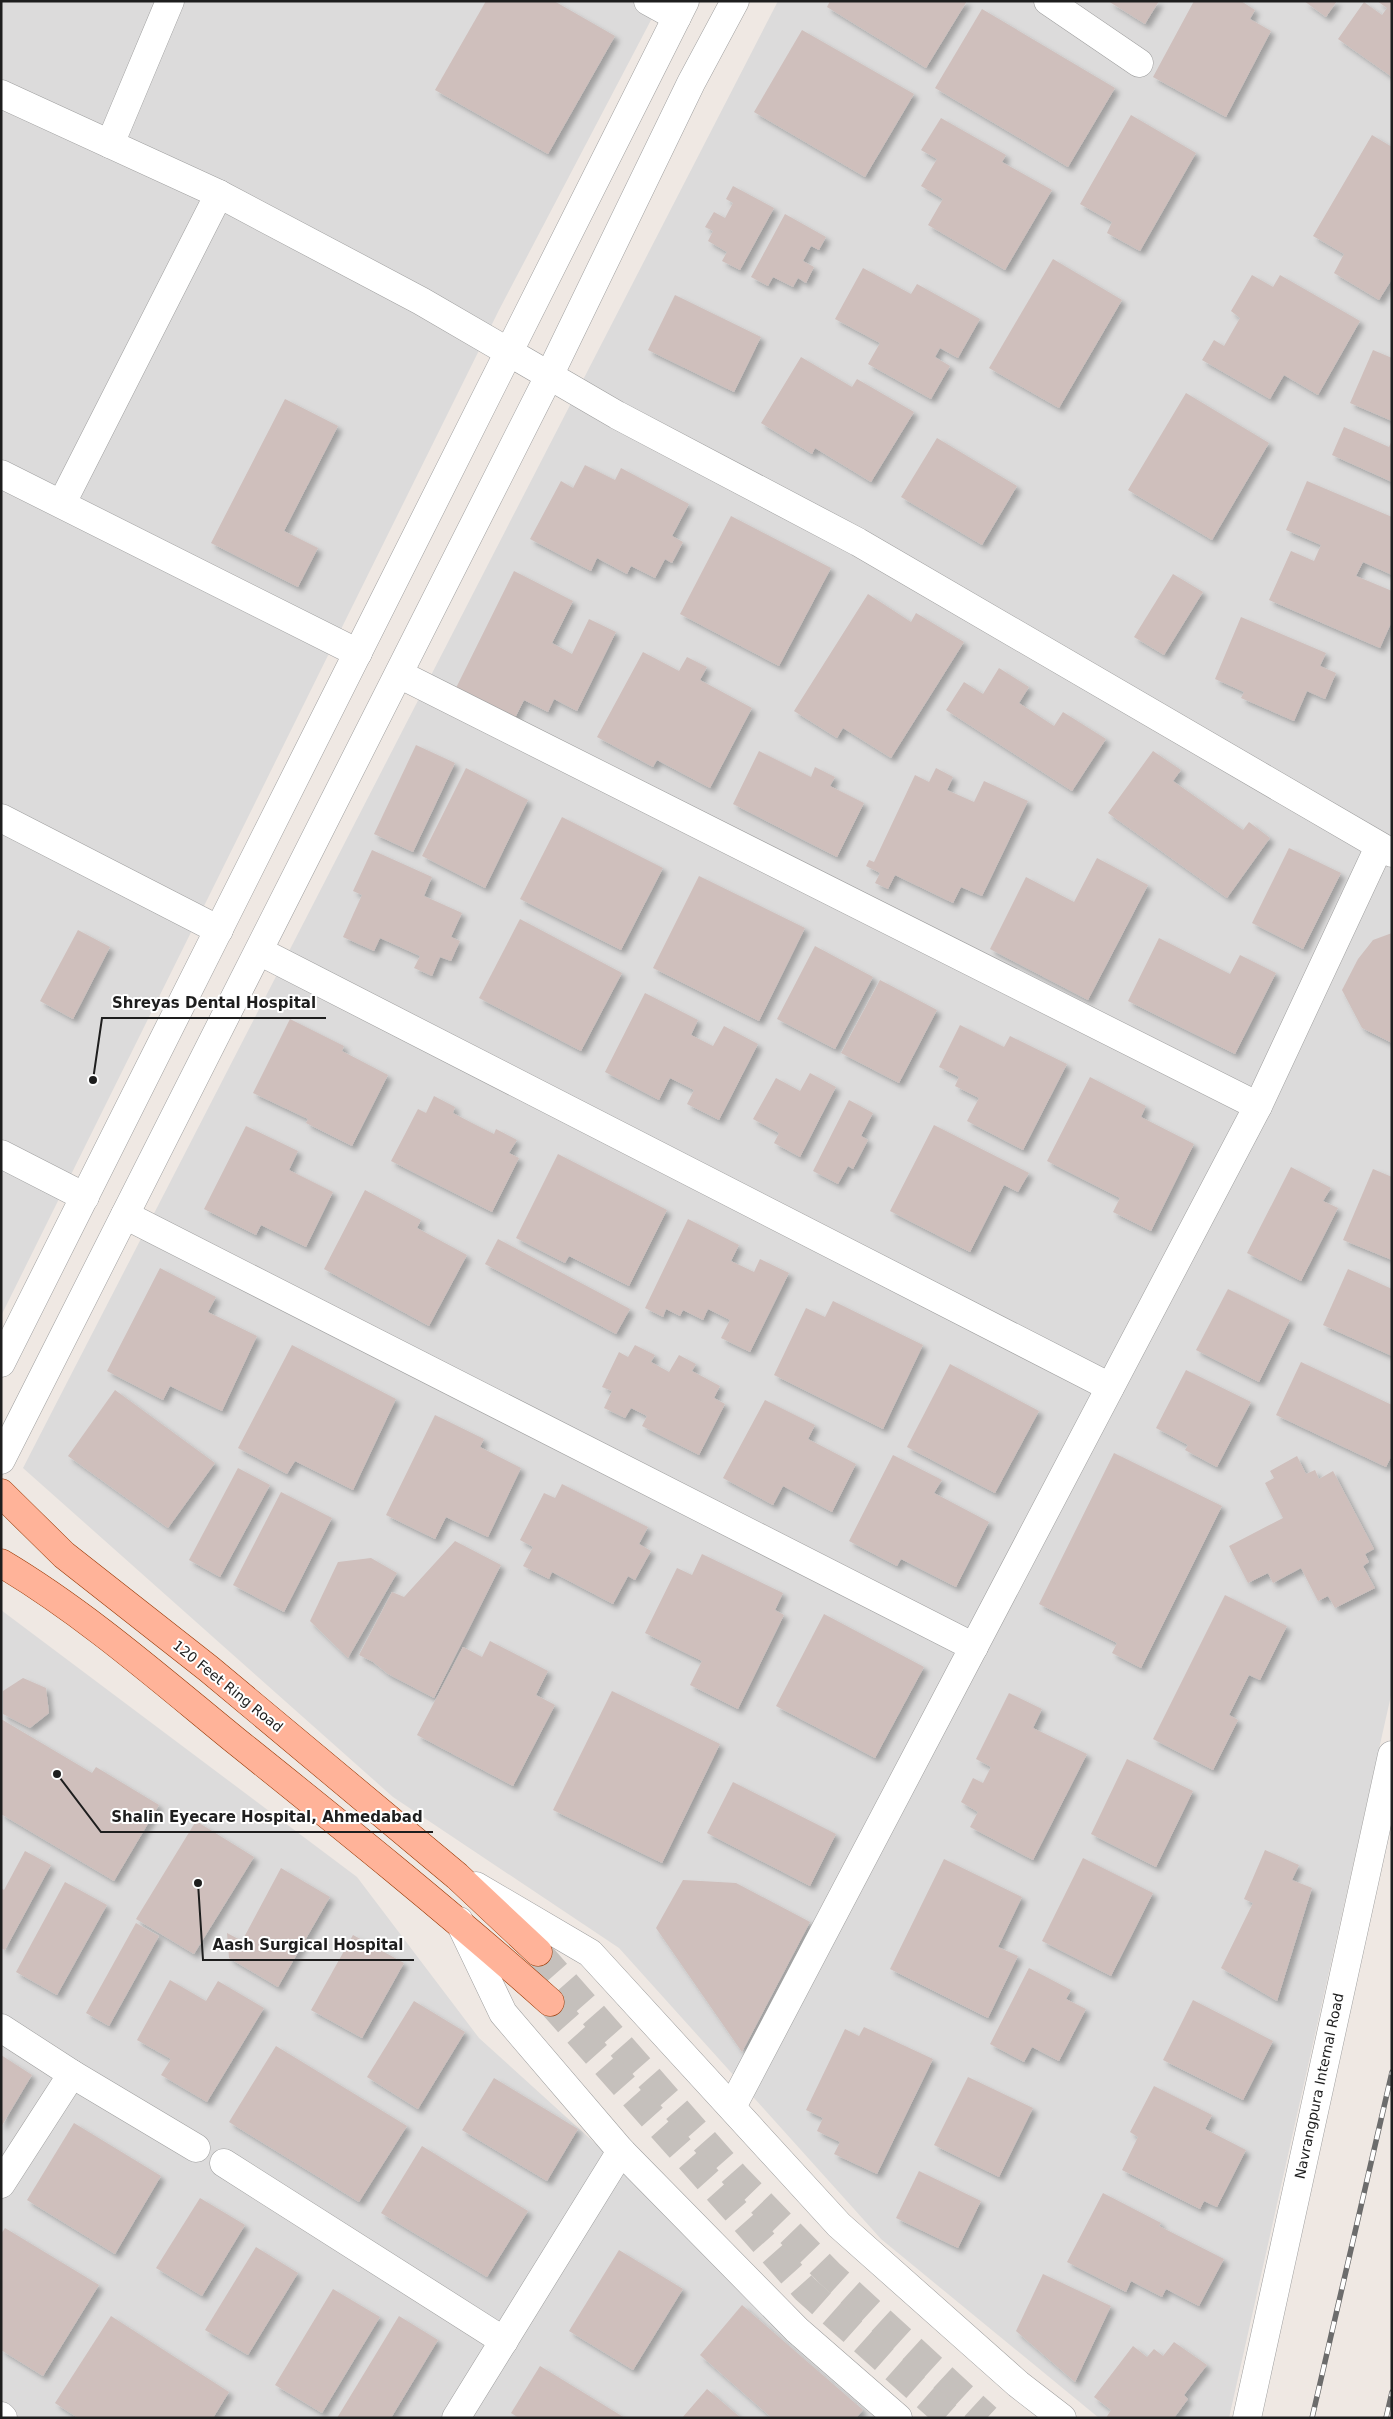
<svg xmlns="http://www.w3.org/2000/svg" width="1393" height="2419" font-family="'DejaVu Sans',sans-serif">
	<style>
		.residential { fill: #dcdbdb }
		.building { fill: #cfbfbc; filter: url(#shadow) }
		.lines { fill: none; stroke-linecap: round; stroke-linejoin: round }
		.major-tunnel { stroke: #c5c0bc; stroke-width: 28; stroke-dasharray: 28 14; stroke-linecap: butt }
		.minor-casing { stroke: #9f9f9f; stroke-width: 29 }
		.major-casing { stroke: #983600; stroke-width: 29 }
		.minor { stroke: #fff; stroke-width: 28 }
		.major { stroke: #ffb399; stroke-width: 28 }
		.rail-casing { stroke: #6c6c6c; stroke-width: 5.5 }
		.rail { stroke: #fff; stroke-width: 4; stroke-dasharray: 11; stroke-linecap: butt }
		.labels { text-anchor: middle; dominant-baseline: central; stroke-width: 4; stroke-linejoin: round; paint-order: stroke }
		.street-label { font-size: 14px; fill: #1e1e1e; stroke: #fff }
		.leader { fill: none; stroke: #1e1e1e; stroke-width: 2 }
		.callout-dot { fill: #1e1e1e; stroke: #fff; stroke-width: 2 }
		.callout-label { font-size: 15px; text-anchor: middle; font-weight: bold; fill: #1e1e1e; stroke: #fff; stroke-width: 4; stroke-linejoin: round; paint-order: stroke }
	</style>
	<defs>
		<filter id="shadow"><feDropShadow dx="4.5" dy="4.5" stdDeviation="2.5" flood-color="#0004"/></filter>
	</defs>
	<rect width="100%" height="100%" fill="#efe8e3"/>
	<g class="residential">
		<polygon points="1,1 661,1 499,310 1,1316"/>
		<polygon points="778,1 1392,1 1392,1691 1229,2418 1099,2418 881,2239 619,1948 393,1797 23,1468"/>
		<polygon points="1,1610 357,1877 479,2038 898,2418 1,2418"/>
	</g>
	<g class="building">
		<polygon points="486,1 554,1 615,36 548,154 435,90"/>
		<polygon points="830,1 967,1 926,68 827,7"/>
		<polygon points="1108,1 1159,1 1145,24"/>
		<polygon points="1194,1 1241,1 1255,10 1250,19 1271,31 1226,117 1153,77"/>
		<polygon points="1304,1 1337,1 1326,17"/>
		<polygon points="1377,1 1392,1 1392,77 1338,39 1364,2 1382,15 1387,8"/>
		<polygon points="982,9 1115,88 1068,167 935,88"/>
		<polygon points="802,30 914,94 865,177 754,112"/>
		<polygon points="1131,115 1196,153 1140,251 1107,233 1112,222 1080,204"/>
		<polygon points="941,118 1006,155 1002,162 1052,190 1005,270 928,225 943,199 921,186 937,159 921,150"/>
		<polygon points="1372,135 1392,147 1392,279 1379,300 1334,273 1344,254 1313,236"/>
		<polygon points="733,186 774,208 740,270 722,261 727,252 708,241 713,231 705,227 714,212 725,218 733,203 726,199"/>
		<polygon points="785,214 826,237 819,250 811,246 803,261 814,267 806,283 798,278 793,287 773,277 768,286 751,277"/>
		<polygon points="1053,259 1122,300 1059,408 989,368"/>
		<polygon points="863,268 911,294 917,284 980,319 958,358 940,348 935,357 950,366 931,399 868,364 880,343 835,319"/>
		<polygon points="1252,275 1273,287 1280,275 1360,321 1318,395 1284,375 1270,399 1202,360 1214,340 1224,346 1240,318 1231,311"/>
		<polygon points="675,295 761,337 734,392 648,350"/>
		<polygon points="1373,350 1392,358 1392,421 1350,403"/>
		<polygon points="801,357 852,387 857,379 914,412 871,482 815,448 812,454 761,423"/>
		<polygon points="1186,393 1269,443 1212,540 1128,490"/>
		<polygon points="285,399 338,426 284,531 318,548 298,587 211,543"/>
		<polygon points="1344,427 1389,447 1392,440 1392,482 1332,455"/>
		<polygon points="937,438 1017,486 982,545 901,497"/>
		<polygon points="585,465 615,480 621,468 689,504 672,536 683,542 672,563 665,559 655,578 631,566 627,574 597,558 591,571 530,539 561,481 573,488"/>
		<polygon points="1307,481 1392,517 1392,575 1363,562 1356,576 1392,591 1392,621 1380,648 1269,600 1291,551 1314,561 1321,545 1286,530"/>
		<polygon points="731,516 831,568 779,666 680,614"/>
		<polygon points="514,571 573,601 552,643 572,654 589,619 616,632 577,711 554,699 548,712 524,700 513,722 454,692"/>
		<polygon points="1173,574 1203,592 1164,655 1134,637"/>
		<polygon points="868,594 911,622 916,613 964,642 891,758 843,728 837,738 794,711"/>
		<polygon points="1241,617 1326,653 1320,666 1336,673 1325,699 1307,691 1294,721 1241,698 1244,692 1215,679"/>
		<polygon points="643,652 679,671 687,657 707,667 700,680 752,708 710,788 657,760 653,767 597,737"/>
		<polygon points="999,668 1029,687 1019,703 1054,726 1063,712 1106,739 1072,791 946,710 964,682 983,694"/>
		<polygon points="416,745 455,763 413,852 374,834"/>
		<polygon points="759,751 811,777 815,767 835,777 830,786 864,803 837,857 733,804"/>
		<polygon points="1153,751 1181,770 1173,781 1243,830 1249,822 1270,838 1227,898 1108,813"/>
		<polygon points="466,768 528,800 485,888 422,856"/>
		<polygon points="936,768 953,777 947,790 974,802 984,781 1028,801 982,896 961,887 953,903 895,875 888,889 875,883 880,873 866,866 869,860 874,862 915,775 929,782"/>
		<polygon points="562,817 663,868 621,950 520,899"/>
		<polygon points="1289,848 1341,873 1303,949 1252,923"/>
		<polygon points="372,850 432,877 424,896 462,913 451,937 460,941 451,961 440,957 432,976 414,968 420,956 380,938 374,951 343,937 362,895 353,891"/>
		<polygon points="1097,858 1148,885 1088,1000 990,949 1026,877 1074,902"/>
		<polygon points="699,876 805,928 759,1021 653,968"/>
		<polygon points="520,919 622,973 581,1051 479,998"/>
		<polygon points="78,930 110,947 73,1019 40,1001"/>
		<polygon points="1392,933 1392,1043 1362,1028 1342,990 1358,959 1373,940"/>
		<polygon points="1159,938 1230,974 1240,955 1276,973 1235,1054 1128,1001"/>
		<polygon points="815,946 873,977 835,1049 777,1019"/>
		<polygon points="880,980 937,1010 899,1083 841,1053"/>
		<polygon points="645,993 698,1020 691,1035 713,1046 724,1026 758,1044 719,1120 687,1104 694,1090 670,1078 659,1100 605,1072"/>
		<polygon points="290,1019 344,1046 342,1051 388,1075 352,1146 306,1123 308,1119 253,1093"/>
		<polygon points="960,1025 1004,1047 1010,1036 1067,1064 1023,1150 967,1121 979,1098 955,1086 959,1077 939,1067"/>
		<polygon points="810,1073 836,1087 800,1157 774,1143 779,1133 753,1119 776,1078 800,1091"/>
		<polygon points="1090,1077 1146,1106 1141,1117 1194,1144 1151,1231 1113,1212 1120,1198 1047,1161"/>
		<polygon points="434,1096 455,1107 453,1113 472,1123 494,1134 496,1129 517,1140 509,1153 519,1158 492,1212 391,1161 418,1109 426,1113"/>
		<polygon points="849,1100 873,1113 861,1136 868,1140 853,1169 848,1166 838,1184 813,1171"/>
		<polygon points="934,1125 1029,1173 1018,1192 1004,1185 970,1252 890,1211"/>
		<polygon points="246,1126 298,1151 289,1170 333,1192 306,1247 261,1225 256,1235 204,1209"/>
		<polygon points="558,1154 667,1210 629,1286 569,1256 565,1263 516,1238"/>
		<polygon points="1291,1167 1331,1188 1323,1201 1338,1208 1301,1281 1247,1253"/>
		<polygon points="1373,1169 1392,1177 1392,1260 1343,1240"/>
		<polygon points="365,1190 421,1220 417,1228 467,1255 429,1326 324,1269"/>
		<polygon points="688,1219 739,1245 731,1261 754,1272 760,1259 789,1273 750,1352 721,1338 730,1320 708,1309 703,1320 683,1310 680,1316 666,1309 663,1317 645,1308"/>
		<polygon points="498,1239 630,1309 616,1334 485,1264"/>
		<polygon points="160,1268 216,1297 208,1312 257,1336 222,1411 170,1386 163,1400 107,1371"/>
		<polygon points="1348,1269 1392,1289 1392,1356 1323,1325"/>
		<polygon points="1228,1289 1290,1320 1259,1382 1196,1350"/>
		<polygon points="833,1301 923,1345 883,1429 774,1375 806,1308 825,1317"/>
		<polygon points="292,1345 396,1399 353,1490 295,1461 287,1474 238,1448"/>
		<polygon points="635,1345 655,1355 651,1362 669,1372 679,1355 696,1364 692,1371 720,1386 714,1398 725,1404 699,1455 642,1426 647,1416 631,1408 625,1418 604,1408 612,1391 602,1387 619,1352 628,1357"/>
		<polygon points="1301,1362 1392,1405 1392,1455 1386,1467 1276,1415"/>
		<polygon points="950,1364 1039,1411 995,1493 907,1447"/>
		<polygon points="1186,1370 1251,1402 1217,1467 1185,1450 1188,1445 1156,1428"/>
		<polygon points="115,1390 215,1463 168,1528 68,1456"/>
		<polygon points="765,1400 815,1425 808,1439 856,1464 832,1512 783,1486 773,1505 723,1478"/>
		<polygon points="435,1415 484,1439 480,1447 521,1468 488,1537 446,1517 435,1539 386,1515"/>
		<polygon points="1114,1453 1222,1506 1141,1668 1112,1653 1117,1643 1039,1604"/>
		<polygon points="893,1455 942,1480 934,1493 989,1522 956,1587 901,1559 897,1566 849,1541"/>
		<polygon points="1297,1456 1306,1474 1315,1470 1319,1479 1333,1471 1374,1549 1365,1554 1369,1562 1363,1566 1375,1588 1335,1608 1328,1596 1318,1601 1301,1568 1273,1583 1268,1573 1248,1583 1229,1546 1283,1518 1265,1483 1274,1478 1270,1471"/>
		<polygon points="238,1468 270,1485 220,1577 189,1560"/>
		<polygon points="562,1484 648,1527 639,1544 651,1551 635,1580 628,1576 613,1604 552,1572 549,1579 523,1566 533,1547 520,1540 544,1493 555,1498"/>
		<polygon points="281,1492 332,1518 284,1612 233,1585"/>
		<polygon points="455,1541 501,1565 434,1698 388,1674 373,1662 359,1655 392,1592 404,1597"/>
		<polygon points="702,1554 783,1593 775,1610 784,1615 738,1709 690,1685 702,1661 645,1633 677,1568 692,1575"/>
		<polygon points="371,1558 397,1573 348,1658 310,1621 338,1562"/>
		<polygon points="1225,1595 1287,1626 1260,1680 1249,1675 1229,1715 1238,1720 1213,1770 1153,1739"/>
		<polygon points="824,1614 924,1667 875,1758 776,1706"/>
		<polygon points="490,1641 548,1671 536,1695 555,1705 513,1786 417,1735 463,1647 482,1657"/>
		<polygon points="23,1678 46,1688 49,1713 30,1728 3,1714 3,1691"/>
		<polygon points="612,1691 720,1744 662,1863 553,1810"/>
		<polygon points="1009,1693 1042,1709 1033,1728 1087,1754 1033,1860 970,1827 978,1812 961,1802 973,1778 983,1783 991,1767 976,1759"/>
		<polygon points="1,1719 92,1773 96,1767 159,1805 114,1881 1,1814"/>
		<polygon points="1127,1759 1193,1791 1156,1867 1091,1834"/>
		<polygon points="733,1782 836,1834 810,1886 707,1833"/>
		<polygon points="196,1821 254,1857 194,1954 136,1919"/>
		<polygon points="1265,1850 1299,1865 1292,1880 1312,1888 1277,2001 1221,1968 1253,1903 1244,1899"/>
		<polygon points="25,1851 51,1865 5,1950 1,1948 1,1888 4,1890"/>
		<polygon points="1083,1858 1153,1893 1111,1976 1042,1941"/>
		<polygon points="944,1859 1022,1897 998,1947 1018,1956 988,2018 890,1969"/>
		<polygon points="281,1868 330,1897 278,1987 229,1958 227,1933 242,1941"/>
		<polygon points="683,1880 736,1883 810,1922 742,2052 656,1928"/>
		<polygon points="65,1882 107,1905 57,1995 16,1972"/>
		<polygon points="136,1923 159,1936 109,2026 86,2013"/>
		<polygon points="353,1935 404,1963 362,2038 311,2010"/>
		<polygon points="1029,1968 1071,1990 1066,1999 1086,2009 1059,2061 1032,2047 1024,2062 990,2044"/>
		<polygon points="170,1980 206,2001 218,1981 264,2008 207,2102 161,2075 171,2059 137,2040"/>
		<polygon points="1193,2000 1273,2041 1243,2100 1163,2060"/>
		<polygon points="414,2001 465,2032 418,2109 367,2077"/>
		<polygon points="864,2027 933,2059 877,2174 834,2154 840,2142 817,2131 823,2118 806,2110 845,2029 859,2036"/>
		<polygon points="276,2046 407,2126 359,2202 229,2122"/>
		<polygon points="1,2055 32,2075 1,2127"/>
		<polygon points="968,2077 1033,2108 999,2177 934,2145"/>
		<polygon points="494,2078 578,2129 547,2181 462,2130"/>
		<polygon points="1154,2086 1212,2115 1205,2129 1246,2150 1217,2207 1204,2201 1200,2209 1122,2170 1138,2137 1130,2132"/>
		<polygon points="74,2123 161,2176 115,2254 27,2200"/>
		<polygon points="422,2146 528,2211 487,2277 381,2213"/>
		<polygon points="919,2171 981,2201 958,2248 896,2218"/>
		<polygon points="1103,2193 1161,2223 1159,2226 1224,2259 1199,2306 1166,2289 1162,2297 1131,2281 1126,2292 1067,2262"/>
		<polygon points="200,2198 245,2225 202,2296 156,2268"/>
		<polygon points="5,2228 99,2285 43,2376 1,2350 1,2234"/>
		<polygon points="256,2247 298,2273 248,2355 205,2330"/>
		<polygon points="619,2250 683,2289 633,2370 569,2331"/>
		<polygon points="1043,2274 1111,2306 1075,2382 1016,2331"/>
		<polygon points="333,2289 380,2317 322,2413 275,2385"/>
		<polygon points="742,2305 863,2410 856,2418 772,2418 700,2355"/>
		<polygon points="111,2316 229,2392 213,2418 78,2418 55,2403"/>
		<polygon points="399,2316 438,2340 391,2418 337,2418"/>
		<polygon points="1174,2342 1207,2365 1184,2395 1188,2399 1174,2418 1106,2418 1111,2410 1094,2397 1133,2346 1147,2357 1154,2349 1163,2356"/>
		<polygon points="540,2366 625,2418 519,2418 511,2413"/>
		<polygon points="707,2389 741,2418 682,2418"/>
	</g>
	<g class="lines">
		<g class="major-tunnel">
			<polyline points="538,1952 736,2177 829,2273 987,2418"/>
			<polyline points="550,2002 805,2289 950,2418"/>
		</g>
		<defs>
			<g id="minor">
				<polyline points="648,1 677,17"/>
				<polyline points="1048,1 1139,63"/>
				<polyline points="1,94 219,194 421,301 617,415 858,542 1392,853"/>
				<polyline points="110,144 170,1"/>
				<polyline points="1,474 358,653"/>
				<polyline points="62,503 219,194"/>
				<polyline points="399,674 1258,1106"/>
				<polyline points="1,818 219,930"/>
				<polyline points="259,951 1110,1387"/>
				<polyline points="1,1154 85,1197"/>
				<polyline points="125,1215 974,1647"/>
				<polyline points="1,1363 685,1"/>
				<polyline points="1,1460 549,376 691,83 735,1"/>
				<polyline points="476,1886 590,1953 839,2225 1018,2384 1062,2418"/>
				<polyline points="459,1921 503,2013 621,2151 797,2330 898,2418"/>
				<polyline points="1,2028 72,2074 196,2148"/>
				<polyline points="732,2107 1258,1106 1379,847"/>
				<polyline points="224,2163 504,2341"/>
				<polyline points="1,2184 72,2074"/>
				<polyline points="1,2416 3,2418"/>
				<polyline points="456,2418 621,2151"/>
				<polyline points="1247,2418 1392,1755"/>
			</g>
			<g id="major">
				<polyline points="1,1493 64,1555 209,1669 457,1876 538,1952"/>
				<path d="M 1,1563 C 85,1613 160,1679 236,1741 C 342,1826 448,1911 550,2002"/>
			</g>
		</defs>
		<use href="#minor" class="minor-casing"/>
		<use href="#major" class="major-casing"/>
		<use href="#minor" class="minor"/>
		<use href="#major" class="major"/>
		<defs>
			<g id="rail">
				<polyline points="1312,2418 1392,2072"/>
				<polyline points="1386,2418 1392,2392"/>
			</g>
		</defs>
		<use href="#rail" class="rail-casing"/>
		<use href="#rail" class="rail"/>
	</g>
	<g class="labels">
		<g class="street-label">
			<text transform="translate(228 1686) rotate(39)">120 Feet Ring Road</text>
			<text transform="translate(1319 2086) rotate(-78)">Navrangpura Internal Road</text>
		</g>
	</g>
	<path class="leader" d="M93 1080L102 1018H326M57 1774L101 1832H433M198 1883L203 1960H414"/>
	<g class="callout-dot">
		<circle cx="93" cy="1080" r="5"/>
		<circle cx="57" cy="1774" r="5"/>
		<circle cx="198" cy="1883" r="5"/>
	</g>
	<g class="callout-label">
		<text x="214" y="1008">Shreyas Dental Hospital</text>
		<text x="267" y="1822">Shalin Eyecare Hospital, Ahmedabad</text>
		<text x="308" y="1950">Aash Surgical Hospital</text>
	</g>
	<rect width="1393" height="2419" fill="none" stroke="#1e1e1e" stroke-width="5"/>
</svg>
